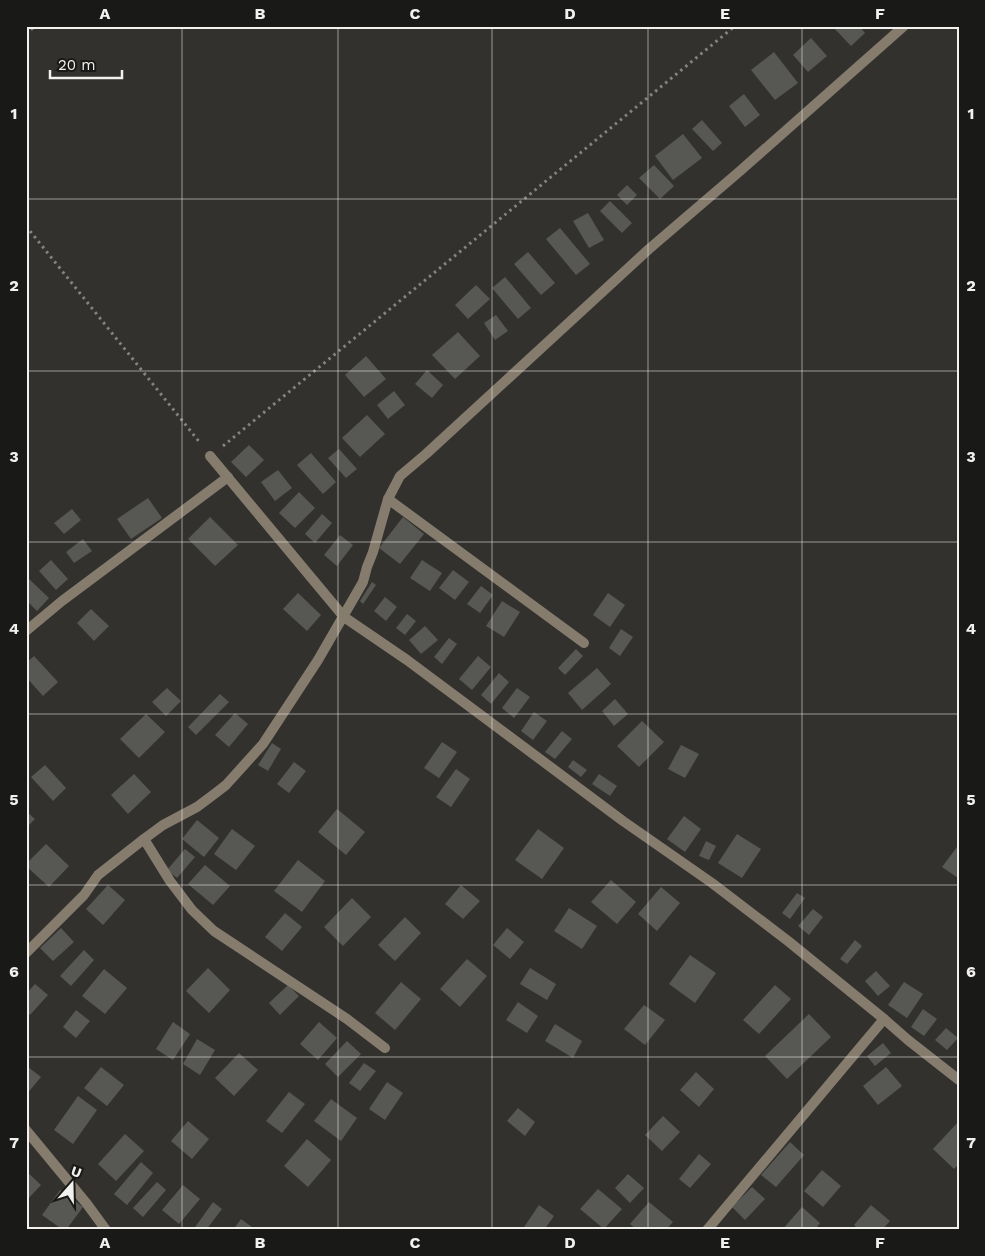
<svg xmlns="http://www.w3.org/2000/svg" width="985" height="1256" font-family="'Work Sans',sans-serif">
	<style>
		.building { fill: #575853 }
		.lines { fill: none; stroke-linecap: round; stroke-linejoin: round }
		.path { stroke: #848380; stroke-width: 3; stroke-dasharray: 2.5 4; stroke-linecap: butt }
		.minor { stroke: #867c6e; stroke-width: 10 }
		.grid { fill: none; stroke: #f2f1ef; stroke-width: 1; stroke-opacity: 0.55 }
		.neatline { fill: none; stroke: #f2f1ef; stroke-width: 2 }
		.grid-label { font-size: 16px; text-anchor: middle; font-weight: bold; fill: #f2f1ef }
	</style>
	<rect width="100%" height="100%" fill="#32312d"/>
	<g class="building">
		<polygon points="832,26 859,26 865,33 851,46"/>
		<polygon points="811,38 827,56 808,72 793,55"/>
		<polygon points="774,52 798,83 775,100 751,70"/>
		<polygon points="744,94 760,115 745,127 729,106"/>
		<polygon points="702,120 722,143 713,151 692,129"/>
		<polygon points="683,134 702,158 673,180 655,156"/>
		<polygon points="654,165 674,186 660,199 639,178"/>
		<polygon points="627,185 637,195 627,205 617,195"/>
		<polygon points="610,201 632,223 622,233 600,211"/>
		<polygon points="588,213 604,240 589,248 573,221"/>
		<polygon points="560,228 590,264 576,275 546,239"/>
		<polygon points="528,252 555,283 541,295 514,264"/>
		<polygon points="505,277 531,308 518,319 492,288"/>
		<polygon points="476,285 490,299 468,319 455,305"/>
		<polygon points="496,315 508,331 495,340 484,323"/>
		<polygon points="458,332 480,356 455,379 432,355"/>
		<polygon points="366,356 386,379 364,397 345,375"/>
		<polygon points="427,370 443,385 432,398 415,384"/>
		<polygon points="394,391 405,405 388,419 377,405"/>
		<polygon points="367,415 385,434 360,457 342,438"/>
		<polygon points="249,445 264,460 246,477 231,462"/>
		<polygon points="339,449 357,469 346,478 328,458"/>
		<polygon points="311,453 336,482 323,494 297,465"/>
		<polygon points="278,470 292,488 275,501 261,482"/>
		<polygon points="299,492 315,508 295,528 279,513"/>
		<polygon points="148,498 162,518 131,539 117,519"/>
		<polygon points="72,509 81,520 64,534 54,523"/>
		<polygon points="322,514 332,523 315,543 305,534"/>
		<polygon points="210,517 238,545 215,566 188,539"/>
		<polygon points="403,517 424,534 400,564 379,548"/>
		<polygon points="340,535 353,545 337,566 324,555"/>
		<polygon points="83,539 92,551 74,563 66,552"/>
		<polygon points="51,560 68,579 56,590 39,571"/>
		<polygon points="422,560 442,573 430,591 410,578"/>
		<polygon points="453,570 469,582 455,600 439,588"/>
		<polygon points="26,576 49,598 37,611 26,600"/>
		<polygon points="372,582 376,585 363,604 360,601"/>
		<polygon points="481,586 493,595 480,613 467,604"/>
		<polygon points="298,593 321,615 307,631 283,609"/>
		<polygon points="608,593 625,605 610,627 593,615"/>
		<polygon points="385,597 397,607 386,621 374,611"/>
		<polygon points="502,601 520,612 504,637 486,626"/>
		<polygon points="91,609 109,626 94,641 77,623"/>
		<polygon points="407,614 416,621 405,635 396,628"/>
		<polygon points="425,626 438,640 421,654 409,640"/>
		<polygon points="621,629 633,637 620,656 609,648"/>
		<polygon points="449,638 457,644 442,664 434,657"/>
		<polygon points="576,649 583,656 565,675 558,668"/>
		<polygon points="34,656 58,682 43,696 26,677 26,663"/>
		<polygon points="478,656 491,667 472,690 459,679"/>
		<polygon points="597,668 611,684 582,710 568,693"/>
		<polygon points="499,673 509,682 491,704 481,695"/>
		<polygon points="167,688 181,701 166,716 152,702"/>
		<polygon points="517,688 530,697 514,718 502,708"/>
		<polygon points="220,694 229,702 196,735 188,727"/>
		<polygon points="615,699 628,714 614,726 602,711"/>
		<polygon points="534,712 547,721 533,740 521,731"/>
		<polygon points="235,713 248,724 229,747 215,735"/>
		<polygon points="146,714 165,732 139,758 120,739"/>
		<polygon points="642,721 664,742 639,767 617,746"/>
		<polygon points="562,731 572,739 555,759 545,752"/>
		<polygon points="442,742 457,752 439,778 424,768"/>
		<polygon points="272,743 281,749 268,771 258,765"/>
		<polygon points="681,745 699,754 685,778 668,769"/>
		<polygon points="573,760 587,770 581,777 568,767"/>
		<polygon points="294,762 306,771 289,793 277,784"/>
		<polygon points="45,765 66,788 53,801 31,777"/>
		<polygon points="456,769 470,779 451,807 436,797"/>
		<polygon points="134,774 151,792 128,814 111,795"/>
		<polygon points="599,774 617,786 610,796 592,784"/>
		<polygon points="337,809 365,832 346,855 318,832"/>
		<polygon points="26,811 35,819 26,828"/>
		<polygon points="684,816 701,829 685,852 667,839"/>
		<polygon points="197,820 219,838 204,857 182,839"/>
		<polygon points="232,829 255,846 236,870 214,854"/>
		<polygon points="538,829 564,848 542,879 515,860"/>
		<polygon points="737,834 761,849 742,878 718,863"/>
		<polygon points="706,841 716,846 709,860 699,856"/>
		<polygon points="46,844 69,866 49,887 26,866 26,864"/>
		<polygon points="957,847 959,848 958,878 942,867"/>
		<polygon points="185,849 195,857 177,878 167,870"/>
		<polygon points="298,860 325,881 302,912 274,891"/>
		<polygon points="205,865 230,886 213,905 188,884"/>
		<polygon points="611,880 636,902 617,924 591,902"/>
		<polygon points="108,885 125,900 103,925 86,909"/>
		<polygon points="461,885 480,901 463,919 445,904"/>
		<polygon points="661,887 680,903 657,931 638,914"/>
		<polygon points="797,893 805,898 790,919 782,913"/>
		<polygon points="352,898 371,917 343,946 324,927"/>
		<polygon points="569,908 597,926 582,949 554,931"/>
		<polygon points="813,909 823,917 809,935 798,926"/>
		<polygon points="285,913 302,927 282,951 265,937"/>
		<polygon points="405,917 421,933 395,961 378,945"/>
		<polygon points="61,928 74,942 53,961 40,948"/>
		<polygon points="507,928 524,942 510,959 493,945"/>
		<polygon points="855,940 862,946 847,964 840,959"/>
		<polygon points="84,950 94,960 71,986 60,976"/>
		<polygon points="690,955 716,973 695,1003 669,984"/>
		<polygon points="467,959 487,976 460,1007 440,989"/>
		<polygon points="208,968 230,990 209,1013 186,991"/>
		<polygon points="530,968 556,984 547,1000 520,984"/>
		<polygon points="104,969 127,988 105,1014 82,996"/>
		<polygon points="876,971 890,986 878,996 865,981"/>
		<polygon points="401,982 421,999 395,1030 375,1013"/>
		<polygon points="904,982 923,994 907,1018 888,1005"/>
		<polygon points="35,984 48,995 30,1015 26,1011 26,994"/>
		<polygon points="288,985 299,996 280,1015 269,1003"/>
		<polygon points="775,985 791,999 759,1034 743,1020"/>
		<polygon points="518,1002 538,1016 527,1033 506,1020"/>
		<polygon points="644,1005 665,1020 645,1045 624,1029"/>
		<polygon points="923,1009 937,1019 924,1036 911,1027"/>
		<polygon points="76,1010 90,1021 76,1038 63,1027"/>
		<polygon points="809,1014 831,1037 787,1079 765,1056"/>
		<polygon points="173,1022 190,1034 173,1060 156,1049"/>
		<polygon points="319,1022 337,1038 318,1060 300,1044"/>
		<polygon points="555,1024 582,1041 573,1058 545,1041"/>
		<polygon points="946,1028 958,1038 947,1050 935,1040"/>
		<polygon points="197,1039 215,1050 200,1075 183,1064"/>
		<polygon points="347,1041 361,1054 338,1077 325,1064"/>
		<polygon points="883,1043 891,1053 875,1066 867,1056"/>
		<polygon points="239,1053 258,1070 234,1096 215,1078"/>
		<polygon points="364,1063 376,1071 360,1091 349,1083"/>
		<polygon points="28,1067 41,1077 26,1095 26,1069"/>
		<polygon points="101,1067 124,1085 107,1106 84,1088"/>
		<polygon points="886,1067 902,1086 878,1105 863,1086"/>
		<polygon points="696,1072 714,1089 699,1107 680,1090"/>
		<polygon points="387,1082 403,1093 385,1120 369,1109"/>
		<polygon points="289,1092 305,1104 282,1133 266,1121"/>
		<polygon points="78,1096 97,1110 73,1144 54,1130"/>
		<polygon points="331,1099 357,1118 341,1141 314,1121"/>
		<polygon points="518,1108 535,1122 525,1136 507,1121"/>
		<polygon points="663,1116 680,1132 662,1151 645,1135"/>
		<polygon points="188,1121 209,1139 192,1159 171,1141"/>
		<polygon points="959,1121 959,1164 954,1169 933,1149"/>
		<polygon points="125,1134 144,1151 116,1181 98,1164"/>
		<polygon points="307,1139 331,1160 308,1187 284,1166"/>
		<polygon points="790,1142 804,1155 776,1187 761,1175"/>
		<polygon points="699,1154 711,1164 690,1188 679,1179"/>
		<polygon points="141,1162 153,1173 127,1205 114,1194"/>
		<polygon points="822,1170 841,1186 823,1207 804,1191"/>
		<polygon points="26,1171 41,1185 26,1201"/>
		<polygon points="628,1174 644,1188 630,1203 615,1188"/>
		<polygon points="157,1182 166,1190 143,1217 133,1208"/>
		<polygon points="183,1185 200,1199 179,1224 162,1210"/>
		<polygon points="752,1187 765,1199 745,1220 732,1207"/>
		<polygon points="598,1189 622,1209 604,1229 580,1209"/>
		<polygon points="60,1190 83,1207 66,1230 63,1230 42,1215"/>
		<polygon points="213,1202 222,1209 206,1230 193,1230"/>
		<polygon points="649,1202 673,1222 666,1230 637,1230 630,1224"/>
		<polygon points="539,1205 554,1216 544,1230 522,1230"/>
		<polygon points="871,1205 890,1221 882,1230 859,1230 854,1225"/>
		<polygon points="802,1207 820,1223 815,1230 782,1230"/>
		<polygon points="241,1219 256,1230 233,1230"/>
	</g>
	<g class="lines">
		<g class="path">
			<polyline points="26,34 35,26"/>
			<polyline points="26,226 201,444"/>
			<polyline points="223,446 735,26"/>
		</g>
		<g class="minor">
			<polyline points="210,456 344,617 407,660 623,821 712,883 788,941 884,1019 908,1040 959,1080"/>
			<polyline points="388,499 584,643"/>
			<polyline points="26,631 62,601 228,477"/>
			<polyline points="144,839 170,881 192,910 214,931 347,1019 385,1048"/>
			<polyline points="26,953 84,895 98,875 144,839 163,825 197,807 217,792 226,785 263,744 318,660 363,582 367,567 373,552 388,499 400,476 426,454 649,249 740,171 904,26"/>
			<polyline points="26,1130 87,1204 106,1230"/>
			<polyline points="707,1230 884,1019"/>
		</g>
	</g>
	<path class="grid" d="M 182,26 L 182,1230M 338,26 L 338,1230M 492,26 L 492,1230M 648,26 L 648,1230M 802,26 L 802,1230M 26,199 L 959,199M 26,371 L 959,371M 26,542 L 959,542M 26,714 L 959,714M 26,885 L 959,885M 26,1057 L 959,1057"/>
	<rect width="985" height="1256" fill="none" stroke="#191917" stroke-width="55"/>
	<g transform="translate(72 1184) rotate(20)" stroke="#191917" stroke-width="4" paint-order="stroke">
	<path d="M0-4L9 19L0 12L-9 19Z" fill="#f2f1ef"/>
	<text y="-8" font-size="14" font-weight="bold" text-anchor="middle" fill="#f2f1ef">U</text>
	</g>
	<path d="M50 70v8h72v-8" fill="none" stroke="#f2f1ef" stroke-width="2.5"/>
	<text x="58" y="70" font-size="15" fill="#f2f1ef" stroke="#191917" stroke-width="4" paint-order="stroke">20 m</text>
	<rect x="28" y="28" width="930" height="1200" class="neatline"/>
	<g class="grid-label">
		<text x="105" y="19">A</text>
		<text x="260" y="19">B</text>
		<text x="415" y="19">C</text>
		<text x="570" y="19">D</text>
		<text x="725" y="19">E</text>
		<text x="880" y="19">F</text>
		<text x="14" y="119">1</text>
		<text x="971" y="119">1</text>
		<text x="14" y="291">2</text>
		<text x="971" y="291">2</text>
		<text x="14" y="462">3</text>
		<text x="971" y="462">3</text>
		<text x="14" y="634">4</text>
		<text x="971" y="634">4</text>
		<text x="14" y="805">5</text>
		<text x="971" y="805">5</text>
		<text x="14" y="977">6</text>
		<text x="971" y="977">6</text>
		<text x="14" y="1148">7</text>
		<text x="971" y="1148">7</text>
		<text x="105" y="1248">A</text>
		<text x="260" y="1248">B</text>
		<text x="415" y="1248">C</text>
		<text x="570" y="1248">D</text>
		<text x="725" y="1248">E</text>
		<text x="880" y="1248">F</text>
	</g>
</svg>
